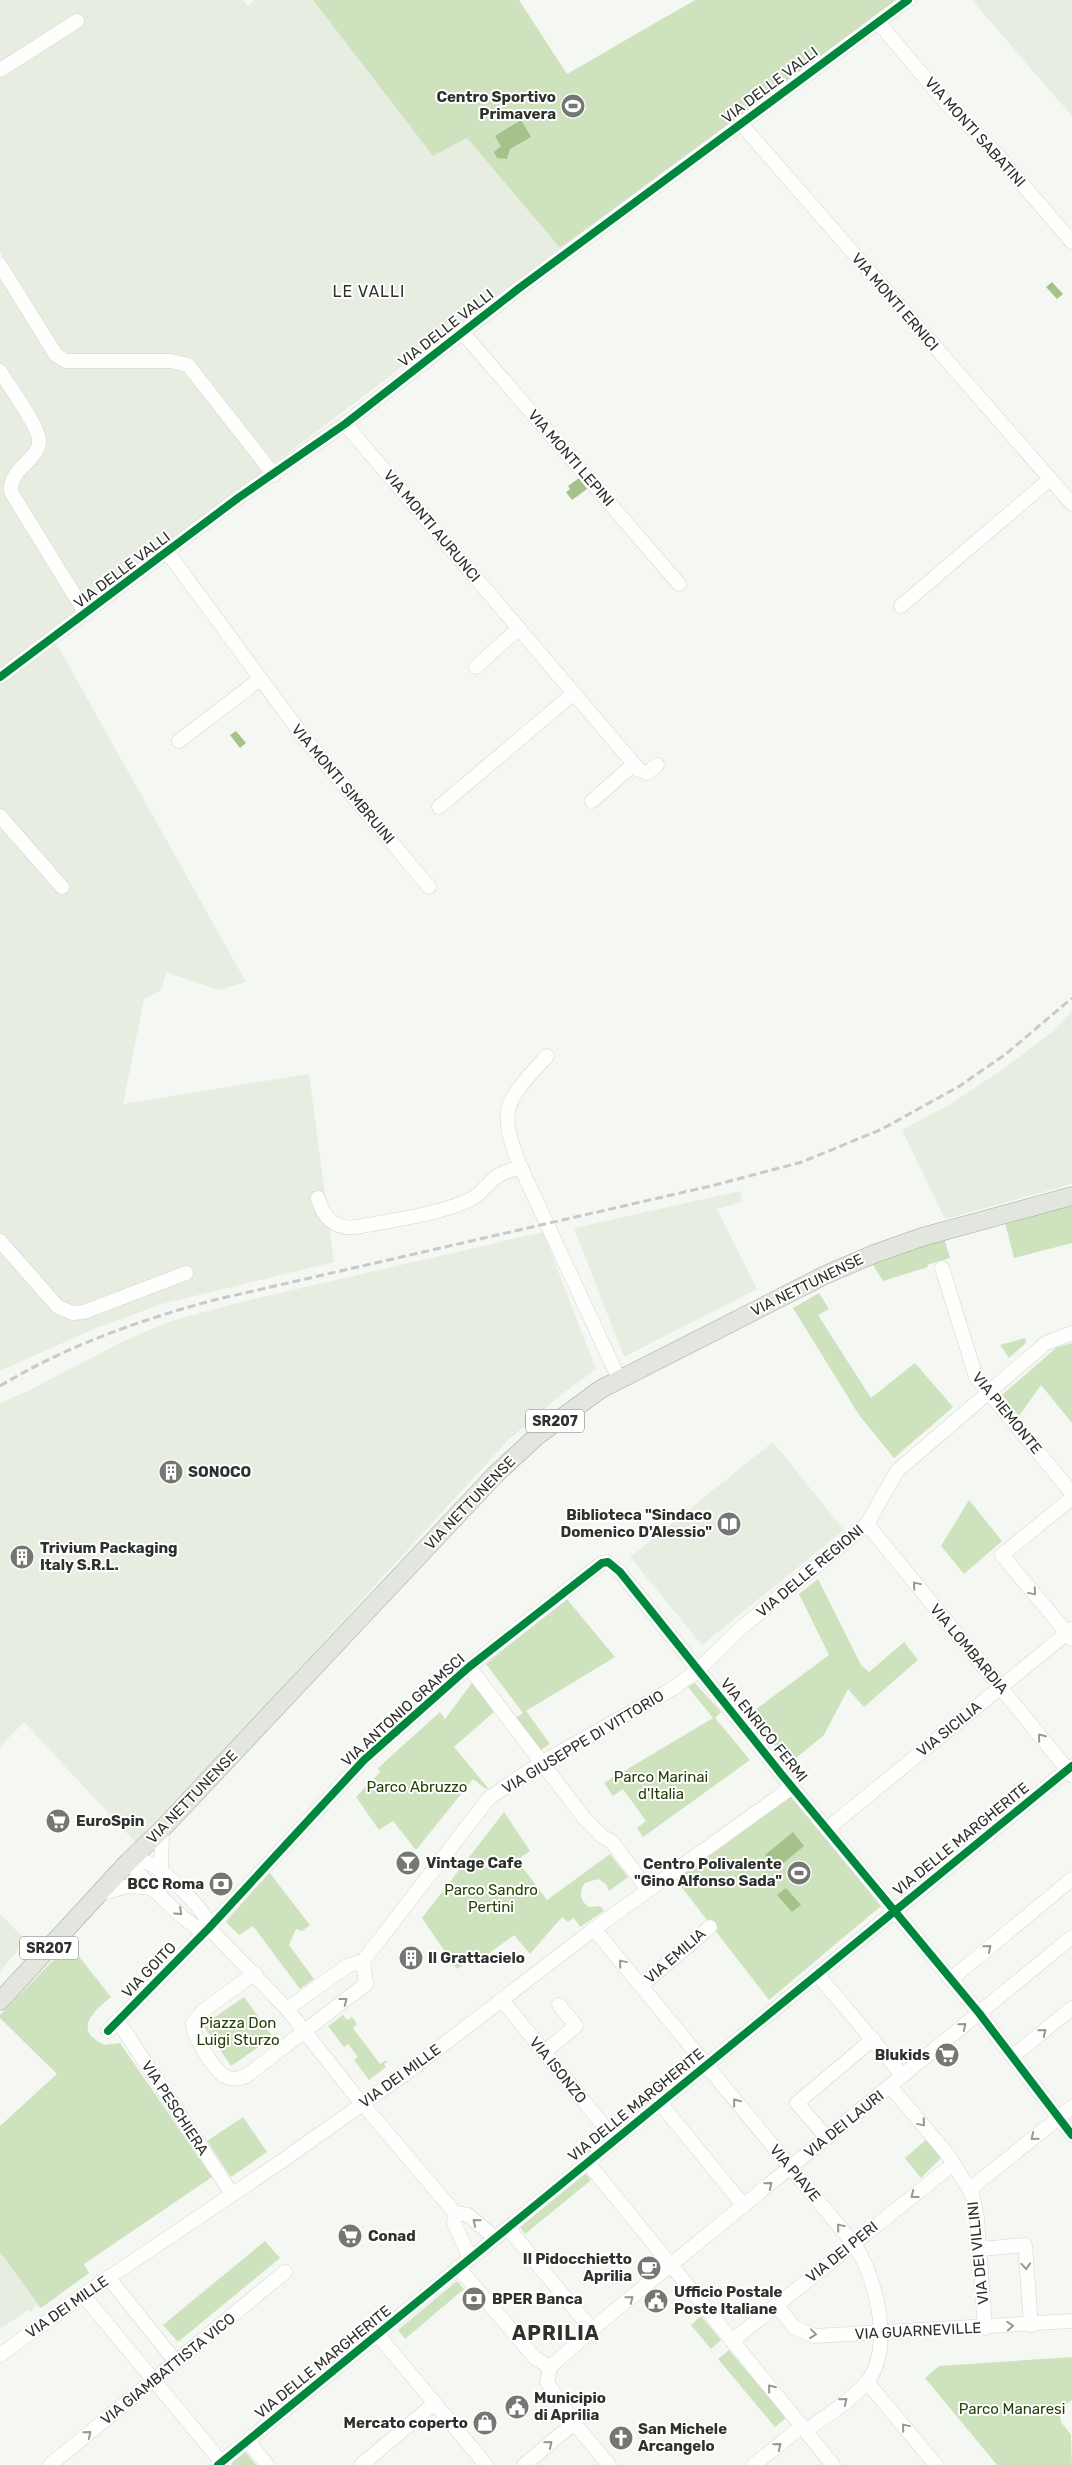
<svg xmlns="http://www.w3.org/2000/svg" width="1072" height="2465" font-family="Rubik,sans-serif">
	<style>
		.built { fill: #e7ede1 }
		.green { fill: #cee2be }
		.water { fill: #a5c28b }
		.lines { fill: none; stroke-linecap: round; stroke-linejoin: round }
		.minor-casing { stroke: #d3d5d1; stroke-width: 15 }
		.major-casing { stroke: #a2aa9b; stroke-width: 19 }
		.minor { stroke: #fefefd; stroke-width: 14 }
		.major { stroke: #e2e6de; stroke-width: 18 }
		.rail { stroke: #c9c9c8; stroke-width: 3; stroke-dasharray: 8 4; stroke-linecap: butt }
		.cycleway-casing { stroke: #fff; stroke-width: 11 }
		.cycleway { stroke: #00873e; stroke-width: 8 }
		.oneway { stroke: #969895 }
		.labels { text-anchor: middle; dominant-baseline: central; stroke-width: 4; stroke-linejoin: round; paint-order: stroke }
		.shield { fill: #fff; stroke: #6d6f6c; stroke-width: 1 }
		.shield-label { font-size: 14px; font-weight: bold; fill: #2f312d }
		.street-label { font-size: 15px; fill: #2f312d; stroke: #fff }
		.poi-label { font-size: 15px; font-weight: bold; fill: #2f312d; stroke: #fff; text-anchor: start }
		.park-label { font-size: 15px; fill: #264007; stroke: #fff }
		.neighbourhood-label { font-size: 16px; letter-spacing: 1px; fill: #2f312d; stroke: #fff }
		.district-label { font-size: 20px; font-weight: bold; letter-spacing: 1px; fill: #2f312d; stroke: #fff }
	</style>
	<rect width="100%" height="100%" fill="#f5f8f2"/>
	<g class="built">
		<polygon points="0,0 243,0 247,6 255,0 313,0 433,156 467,138 560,248 49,633 0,667 0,266 5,262 0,252"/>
		<polygon points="972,0 1072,0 1072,116 1025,62"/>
		<polygon points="56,643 246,982 219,990 166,972 161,990 144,999 123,1104 309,1074 334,1262 162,1304 96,1328 0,1371 0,683"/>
		<polygon points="1072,1011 1072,1184 945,1219 902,1130 947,1106 1002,1070 1052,1032"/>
		<polygon points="740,1191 742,1202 717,1209 757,1289 624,1357 574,1228"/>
		<polygon points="543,1232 596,1369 566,1391 509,1439 265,1706 135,1842 24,1722 0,1747 0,1403 30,1390 124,1341 168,1322 237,1303"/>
		<polygon points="773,1442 844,1530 702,1645 630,1557"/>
		<polygon points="0,1914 26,1941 0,1971"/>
		<polygon points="0,2252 41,2308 35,2305 32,2312 28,2310 0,2329"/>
	</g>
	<g class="green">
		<polygon points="313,0 519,0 567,74 695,0 896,0 560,248 467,138 433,156"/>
		<polygon points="1072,1203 1072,1243 1014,1258 1005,1223"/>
		<polygon points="943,1235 950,1258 927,1265 928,1267 883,1281 869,1259"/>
		<polygon points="819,1293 829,1309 818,1315 871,1398 915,1363 953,1407 894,1458 859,1415 793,1308"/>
		<polygon points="1025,1338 1026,1343 1009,1358 1000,1345"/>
		<polygon points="1072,1343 1072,1423 1041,1385 1019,1416 1002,1395 1057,1347"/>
		<polygon points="969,1500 1002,1541 964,1574 941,1546"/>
		<polygon points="818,1579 861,1665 869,1672 904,1642 918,1660 864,1707 848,1689 824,1735 790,1763 748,1715 829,1655 799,1594"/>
		<polygon points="566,1598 615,1657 526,1711 550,1744 541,1750 516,1718 523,1713 486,1664"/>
		<polygon points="472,1683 494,1712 454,1747 488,1788 486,1789 473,1779 416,1850 393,1821 379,1830 356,1797 380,1772 378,1768 440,1712 445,1719"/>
		<polygon points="695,1683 721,1712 715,1718 750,1760 643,1837 637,1828 646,1821 623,1789 613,1796 604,1783 713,1718 688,1687"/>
		<polygon points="791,1796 881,1906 769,2000 676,1880"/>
		<path d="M 504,1812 L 530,1851 L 517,1860 L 547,1900 L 610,1854 L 628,1877 L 609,1891 L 606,1884 L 598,1879 L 585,1883 C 578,1892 580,1901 589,1907 L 600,1906 L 604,1911 L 580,1927 L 574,1918 L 568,1922 L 562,1917 L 530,1954 L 514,1935 L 480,1960 L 474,1957 L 457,1969 L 422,1918 Z"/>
		<polygon points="269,1872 310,1925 302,1931 296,1929 289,1945 314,1979 300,1989 253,1926 239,1935 226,1922"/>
		<path d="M 69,1944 L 111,1997 C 93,2011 72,2031 105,2045 L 120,2043 L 212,2177 L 84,2264 L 89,2273 L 41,2308 L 0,2252 L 0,2126 L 57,2074 L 0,2018 L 0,2015 Z"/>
		<polygon points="244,1997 273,2037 231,2066 203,2025"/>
		<polygon points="343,2015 347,2020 352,2017 357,2024 353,2028 380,2064 386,2060 387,2062 384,2064 386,2067 369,2080 354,2060 358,2057 348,2044 344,2047 328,2026"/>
		<polygon points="243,2117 267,2152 231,2177 207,2141"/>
		<polygon points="927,2139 941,2158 921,2178 905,2158"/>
		<polygon points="585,2173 591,2180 525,2234 520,2227"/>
		<polygon points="265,2241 280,2258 178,2342 163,2325"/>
		<polygon points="457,2281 464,2289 405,2339 398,2330"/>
		<polygon points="701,2316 721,2340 711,2349 691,2325"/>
		<polygon points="729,2350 786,2418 775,2427 718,2359"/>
		<polygon points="1072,2357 1072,2400 1059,2410 1061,2422 1071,2435 1072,2465 997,2465 925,2378 939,2366"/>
		<polygon points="243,2449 256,2465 233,2465 230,2462"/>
	</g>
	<g class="water">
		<polygon points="521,120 531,137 510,149 507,159 497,158 494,152 501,146 495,136"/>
		<polygon points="1052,282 1063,294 1057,299 1046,287"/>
		<polygon points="579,478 587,489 572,500 566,492 570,489 568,486"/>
		<polygon points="236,731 246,743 240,748 230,735"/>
		<polygon points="793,1832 804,1846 776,1869 765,1855"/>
		<polygon points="786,1888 801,1905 792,1912 777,1895"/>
	</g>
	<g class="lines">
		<defs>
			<g id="minor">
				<polyline points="878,22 947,104 994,151 1072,242"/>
				<polyline points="0,70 77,21"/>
				<polyline points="741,124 1072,504"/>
				<polyline points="0,265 56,355 66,361 171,361 188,365 274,475"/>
				<polyline points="463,333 679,584"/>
				<path d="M 0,371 C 9,386 37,424 39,439 C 42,459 8,468 11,492 L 86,614"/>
				<polyline points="345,424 639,770 647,773 657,765"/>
				<polyline points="168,553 305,739 429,887"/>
				<polyline points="901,606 1050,479"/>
				<polyline points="476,667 519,628"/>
				<polyline points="0,677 238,498 345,424 518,289 908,0"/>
				<polyline points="179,741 260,679"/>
				<polyline points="592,801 634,764"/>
				<polyline points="439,807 574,693"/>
				<polyline points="0,816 62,887"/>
				<path d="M 547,1056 C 506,1101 496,1108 521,1168 L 619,1379"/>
				<path d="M 318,1198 C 323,1218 336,1230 357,1227 C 388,1221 439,1214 467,1201 C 492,1190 485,1174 521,1168"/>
				<polyline points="0,1241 58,1307 73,1313 84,1312 186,1273"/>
				<polyline points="942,1268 976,1377 1072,1493"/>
				<polyline points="1072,1498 1002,1555 1072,1639"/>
				<polyline points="867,1524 1072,1775"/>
				<polyline points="469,1667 584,1818 602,1836 612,1842 648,1890"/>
				<polyline points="827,1829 1072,1629"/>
				<path d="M 132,1859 C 139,1859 145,1861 151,1864 C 165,1873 210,1912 209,1928 L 287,2009 L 350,2089 L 455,2213"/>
				<path d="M 128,1862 C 142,1877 181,1920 197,1927 C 201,1929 205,1928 209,1928"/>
				<polyline points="161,1871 162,1829"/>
				<polyline points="99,1894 128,1886 153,1888"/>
				<path d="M 594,1929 L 853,2243 C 876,2274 895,2351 866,2383 C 850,2402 825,2416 806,2431"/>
				<path d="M 255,1973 L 203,2011 L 193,2023 C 192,2035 215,2072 226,2077 C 233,2080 239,2079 246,2076 L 366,1984 L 363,1961"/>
				<polyline points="817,1974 903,2076"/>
				<polyline points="951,1979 1072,1879"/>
				<polyline points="641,1986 710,1927"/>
				<polyline points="502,2000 615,2140"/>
				<polyline points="287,2009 347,1966 363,1961 489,1798 541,1763 672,1689 698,1670 741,1628 867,1524 897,1471 1046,1343 1072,1333"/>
				<polyline points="118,2021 232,2194"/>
				<polyline points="108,2031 209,1928 364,1760 469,1667 602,1563 608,1562 620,1572 782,1775 979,2013 1072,2135"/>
				<polyline points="544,2052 576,2026 559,2005"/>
				<polyline points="1013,2056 1072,2008"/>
				<polyline points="890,2086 948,2155 972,2194 977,2217 985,2328"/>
				<polyline points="660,2103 744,2206"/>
				<polyline points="827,2138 797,2103 873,2039"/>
				<polyline points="588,2163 833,2465"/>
				<polyline points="970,2189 1072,2107"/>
				<polyline points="455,2213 468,2215 495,2238"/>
				<polyline points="455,2213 454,2223 470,2258"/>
				<polyline points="508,2228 592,2330"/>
				<polyline points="979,2249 1025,2245 1031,2325"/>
				<polyline points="458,2267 535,2358 550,2367"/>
				<polyline points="108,2277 176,2362"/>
				<polyline points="83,2295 224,2465"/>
				<polyline points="776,2305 794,2327 814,2336 1072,2321"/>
				<polyline points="378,2335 486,2465"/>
				<polyline points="732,2341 952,2165"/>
				<polyline points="0,2355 83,2295 279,2163 405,2074 594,1929 792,1787"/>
				<polyline points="867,2382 936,2465"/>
				<polyline points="248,2441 267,2465"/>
				<polyline points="50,2465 285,2272"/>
				<polyline points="218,2465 1072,1766"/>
				<polyline points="361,2465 435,2403"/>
				<polyline points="524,2465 574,2423"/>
				<polyline points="609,2465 574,2423 547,2382 550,2367 602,2321 1072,1937"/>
				<polyline points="754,2465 802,2426"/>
			</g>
			<polyline id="major" points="0,2001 128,1862 162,1829 495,1475 537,1436 601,1389 825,1275 874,1254 922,1237 1072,1196"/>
		</defs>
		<use href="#minor" class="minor-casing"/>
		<use href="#major" class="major-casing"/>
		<use href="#minor" class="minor"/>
		<use href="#major" class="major"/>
		<path class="rail" d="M 0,1386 C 66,1346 140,1320 214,1300 L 715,1185 L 802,1162 L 882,1129 L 958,1087 L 1006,1054 L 1072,998"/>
		<defs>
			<g id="cycleway">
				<polyline points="0,677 238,498 345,424 518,289 908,0"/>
				<polyline points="108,2031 209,1928 364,1760 469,1667 602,1563 608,1562 620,1572 782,1775 979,2013 1072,2135"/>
				<polyline points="218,2465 1072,1766"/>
			</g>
		</defs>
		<use href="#cycleway" class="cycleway-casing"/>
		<use href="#cycleway" class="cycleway"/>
	</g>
	<defs><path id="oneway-chevron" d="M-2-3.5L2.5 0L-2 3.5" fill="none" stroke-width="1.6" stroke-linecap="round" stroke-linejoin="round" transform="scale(1.25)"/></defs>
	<g class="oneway">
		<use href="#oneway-chevron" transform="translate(916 1585) rotate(-130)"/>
		<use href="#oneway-chevron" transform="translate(1033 1592) rotate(50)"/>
		<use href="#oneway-chevron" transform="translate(1041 1737) rotate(-129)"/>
		<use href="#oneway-chevron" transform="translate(179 1912) rotate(42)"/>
		<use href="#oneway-chevron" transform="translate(988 1948) rotate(-40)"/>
		<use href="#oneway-chevron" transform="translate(622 1963) rotate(-130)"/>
		<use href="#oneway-chevron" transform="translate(344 2001) rotate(-37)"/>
		<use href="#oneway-chevron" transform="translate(963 2026) rotate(-39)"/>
		<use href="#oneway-chevron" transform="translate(1043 2032) rotate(-39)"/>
		<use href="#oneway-chevron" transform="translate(736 2102) rotate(-129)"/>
		<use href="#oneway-chevron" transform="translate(922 2123) rotate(50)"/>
		<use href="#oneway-chevron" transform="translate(1034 2137) rotate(141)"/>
		<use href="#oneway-chevron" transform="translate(769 2185) rotate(-39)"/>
		<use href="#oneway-chevron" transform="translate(914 2195) rotate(142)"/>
		<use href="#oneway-chevron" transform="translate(476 2222) rotate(-141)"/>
		<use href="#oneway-chevron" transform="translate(840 2227) rotate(-130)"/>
		<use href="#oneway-chevron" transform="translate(1026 2266) rotate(86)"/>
		<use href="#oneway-chevron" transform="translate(630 2299) rotate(-39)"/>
		<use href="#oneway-chevron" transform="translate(1010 2326) rotate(-4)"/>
		<use href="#oneway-chevron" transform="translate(813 2334) rotate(7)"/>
		<use href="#oneway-chevron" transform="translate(771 2388) rotate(-129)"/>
		<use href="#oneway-chevron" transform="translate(844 2401) rotate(-39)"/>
		<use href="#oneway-chevron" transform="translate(905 2427) rotate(-130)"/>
		<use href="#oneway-chevron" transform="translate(88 2434) rotate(-39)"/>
		<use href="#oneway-chevron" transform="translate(549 2444) rotate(-40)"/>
		<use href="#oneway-chevron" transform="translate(778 2446) rotate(-39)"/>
	</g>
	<defs>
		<symbol id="stadium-disc" viewBox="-11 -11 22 22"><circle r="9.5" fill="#747772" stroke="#fff"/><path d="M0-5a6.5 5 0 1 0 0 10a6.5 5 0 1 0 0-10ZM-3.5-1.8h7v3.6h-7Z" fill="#fff"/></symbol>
		<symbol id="building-disc" viewBox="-11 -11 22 22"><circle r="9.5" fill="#747772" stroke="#fff"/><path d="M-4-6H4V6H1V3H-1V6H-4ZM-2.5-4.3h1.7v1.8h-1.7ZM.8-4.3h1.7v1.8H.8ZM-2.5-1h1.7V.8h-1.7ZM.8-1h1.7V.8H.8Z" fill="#fff"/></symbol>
		<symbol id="library-disc" viewBox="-11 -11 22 22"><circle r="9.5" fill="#747772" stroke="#fff"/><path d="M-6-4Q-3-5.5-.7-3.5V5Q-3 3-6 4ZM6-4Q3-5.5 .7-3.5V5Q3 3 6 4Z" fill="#fff"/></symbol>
		<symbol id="supermarket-disc" viewBox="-11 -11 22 22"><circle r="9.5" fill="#747772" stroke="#fff"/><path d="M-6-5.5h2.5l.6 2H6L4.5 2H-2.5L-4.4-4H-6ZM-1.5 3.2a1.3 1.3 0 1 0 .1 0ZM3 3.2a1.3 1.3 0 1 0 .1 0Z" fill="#fff"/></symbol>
		<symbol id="bar-disc" viewBox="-11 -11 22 22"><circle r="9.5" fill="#747772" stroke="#fff"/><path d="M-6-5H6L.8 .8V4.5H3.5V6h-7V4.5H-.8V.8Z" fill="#fff"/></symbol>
		<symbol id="bank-disc" viewBox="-11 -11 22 22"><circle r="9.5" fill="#747772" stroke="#fff"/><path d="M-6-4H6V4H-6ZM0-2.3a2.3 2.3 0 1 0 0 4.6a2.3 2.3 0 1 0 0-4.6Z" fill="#fff"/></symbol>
		<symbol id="cafe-disc" viewBox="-11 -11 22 22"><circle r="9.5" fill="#747772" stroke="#fff"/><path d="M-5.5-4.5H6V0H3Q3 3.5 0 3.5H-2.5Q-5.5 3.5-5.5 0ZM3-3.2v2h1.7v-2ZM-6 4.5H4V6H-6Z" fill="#fff"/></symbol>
		<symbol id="civic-disc" viewBox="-11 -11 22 22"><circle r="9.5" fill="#747772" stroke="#fff"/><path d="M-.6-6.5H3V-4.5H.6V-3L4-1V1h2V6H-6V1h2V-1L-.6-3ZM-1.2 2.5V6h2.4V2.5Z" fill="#fff"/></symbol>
		<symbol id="shop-disc" viewBox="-11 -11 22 22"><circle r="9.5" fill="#747772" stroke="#fff"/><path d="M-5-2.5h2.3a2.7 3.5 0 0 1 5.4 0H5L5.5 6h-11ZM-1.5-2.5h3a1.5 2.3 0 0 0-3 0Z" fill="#fff"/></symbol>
		<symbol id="church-disc" viewBox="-11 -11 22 22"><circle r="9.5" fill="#747772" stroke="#fff"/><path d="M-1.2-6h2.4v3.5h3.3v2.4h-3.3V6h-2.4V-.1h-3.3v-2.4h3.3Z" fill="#fff"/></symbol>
	</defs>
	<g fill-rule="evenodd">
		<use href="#stadium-disc" x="559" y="92" width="28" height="28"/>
		<use href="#building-disc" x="157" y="1458" width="28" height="28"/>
		<use href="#library-disc" x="715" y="1510" width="28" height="28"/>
		<use href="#building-disc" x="8" y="1543" width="28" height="28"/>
		<use href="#supermarket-disc" x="44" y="1807" width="28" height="28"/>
		<use href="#bar-disc" x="394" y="1849" width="28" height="28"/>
		<use href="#stadium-disc" x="785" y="1859" width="28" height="28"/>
		<use href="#bank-disc" x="207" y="1870" width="28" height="28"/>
		<use href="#building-disc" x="397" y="1944" width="28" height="28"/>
		<use href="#supermarket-disc" x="933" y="2041" width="28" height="28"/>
		<use href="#supermarket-disc" x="336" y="2222" width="28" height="28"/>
		<use href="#cafe-disc" x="635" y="2254" width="28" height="28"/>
		<use href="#bank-disc" x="460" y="2285" width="28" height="28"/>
		<use href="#civic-disc" x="642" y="2287" width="28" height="28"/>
		<use href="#civic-disc" x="503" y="2393" width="28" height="28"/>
		<use href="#shop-disc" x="471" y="2409" width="28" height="28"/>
		<use href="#church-disc" x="607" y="2424" width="28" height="28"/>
	</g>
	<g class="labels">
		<g class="shield">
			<rect x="526" y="1409.5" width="58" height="23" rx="4"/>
			<rect x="20" y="1936.5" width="58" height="23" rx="4"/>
		</g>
		<g class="shield-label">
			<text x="555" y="1421">SR207</text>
			<text x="49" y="1948">SR207</text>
		</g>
		<g class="street-label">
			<text transform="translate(770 85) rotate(-37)">VIA DELLE VALLI</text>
			<text transform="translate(975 132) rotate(48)">VIA MONTI SABATINI</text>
			<text transform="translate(895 302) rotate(49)">VIA MONTI ERNICI</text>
			<text transform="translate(446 328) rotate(-38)">VIA DELLE VALLI</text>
			<text transform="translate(571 458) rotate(49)">VIA MONTI LEPINI</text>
			<text transform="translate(432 526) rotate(50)">VIA MONTI AURUNCI</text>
			<text transform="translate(122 570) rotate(-37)">VIA DELLE VALLI</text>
			<text transform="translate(343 784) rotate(50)">VIA MONTI SIMBRUINI</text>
			<text transform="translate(807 1285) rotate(-26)">VIA NETTUNENSE</text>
			<text transform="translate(1007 1413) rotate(51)">VIA PIEMONTE</text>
			<text transform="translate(470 1503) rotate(-46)">VIA NETTUNENSE</text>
			<text transform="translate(810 1571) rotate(-40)">VIA DELLE REGIONI</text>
			<text transform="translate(969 1649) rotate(50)">VIA LOMBARDIA</text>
			<text transform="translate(403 1710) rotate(-42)">VIA ANTONIO GRAMSCI</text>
			<text transform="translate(949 1729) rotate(-39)">VIA SICILIA</text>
			<text transform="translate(764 1730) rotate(51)">VIA ENRICO FERMI</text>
			<text transform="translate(583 1742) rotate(-31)">VIA GIUSEPPE DI VITTORIO</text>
			<text transform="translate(192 1797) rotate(-46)">VIA NETTUNENSE</text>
			<text transform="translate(961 1839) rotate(-39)">VIA DELLE MARGHERITE</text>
			<text transform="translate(675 1956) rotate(-41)">VIA EMILIA</text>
			<text transform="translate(149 1970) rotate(-46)">VIA GOITO</text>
			<text transform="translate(558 2070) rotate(51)">VIA ISONZO</text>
			<text transform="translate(400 2076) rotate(-36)">VIA DEI MILLE</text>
			<text transform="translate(636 2105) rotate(-39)">VIA DELLE MARGHERITE</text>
			<text transform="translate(175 2108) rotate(57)">VIA PESCHIERA</text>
			<text transform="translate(844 2124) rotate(-39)">VIA DEI LAURI</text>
			<text transform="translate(795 2173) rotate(50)">VIA PIAVE</text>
			<text transform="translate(842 2252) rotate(-39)">VIA DEI PERI</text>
			<text transform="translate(978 2253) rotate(-96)">VIA DEI VILLINI</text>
			<text transform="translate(67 2307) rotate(-35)">VIA DEI MILLE</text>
			<text transform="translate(918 2331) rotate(-3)">VIA GUARNEVILLE</text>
			<text transform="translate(323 2362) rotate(-39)">VIA DELLE MARGHERITE</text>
			<text transform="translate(168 2369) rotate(-39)">VIA GIAMBATTISTA VICO</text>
		</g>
		<g class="poi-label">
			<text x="556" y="97" text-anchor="end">Centro Sportivo<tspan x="556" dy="17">Primavera</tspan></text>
			<text x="188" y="1472">SONOCO</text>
			<text x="712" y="1515" text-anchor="end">Biblioteca "Sindaco<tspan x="712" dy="17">Domenico D'Alessio"</tspan></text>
			<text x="40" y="1548">Trivium Packaging<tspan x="40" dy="17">Italy S.R.L.</tspan></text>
			<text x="76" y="1821">EuroSpin</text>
			<text x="426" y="1863">Vintage Cafe</text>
			<text x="782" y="1864" text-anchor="end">Centro Polivalente<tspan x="782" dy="17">"Gino Alfonso Sada"</tspan></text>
			<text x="204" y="1884" text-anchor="end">BCC Roma</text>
			<text x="428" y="1958">Il Grattacielo</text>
			<text x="930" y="2055" text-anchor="end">Blukids</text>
			<text x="368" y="2236">Conad</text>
			<text x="632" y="2259" text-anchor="end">Il Pidocchietto<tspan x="632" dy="17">Aprilia</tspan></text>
			<text x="674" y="2292">Ufficio Postale<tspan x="674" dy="17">Poste Italiane</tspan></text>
			<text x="492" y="2299">BPER Banca</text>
			<text x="534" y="2398">Municipio<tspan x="534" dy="17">di Aprilia</tspan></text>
			<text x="468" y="2423" text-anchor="end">Mercato coperto</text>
			<text x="638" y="2429">San Michele<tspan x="638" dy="17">Arcangelo</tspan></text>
		</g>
		<g class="park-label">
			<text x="661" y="1777">Parco Marinai<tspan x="661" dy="17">d'Italia</tspan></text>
			<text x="417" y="1787">Parco Abruzzo</text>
			<text x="491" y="1890">Parco Sandro<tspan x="491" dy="17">Pertini</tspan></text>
			<text x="238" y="2023">Piazza Don<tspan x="238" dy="17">Luigi Sturzo</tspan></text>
			<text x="1012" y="2409">Parco Manaresi</text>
		</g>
		<g class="neighbourhood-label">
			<text x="369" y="291">LE VALLI</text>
		</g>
		<g class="district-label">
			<text x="556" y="2333">APRILIA</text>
		</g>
	</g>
</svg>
